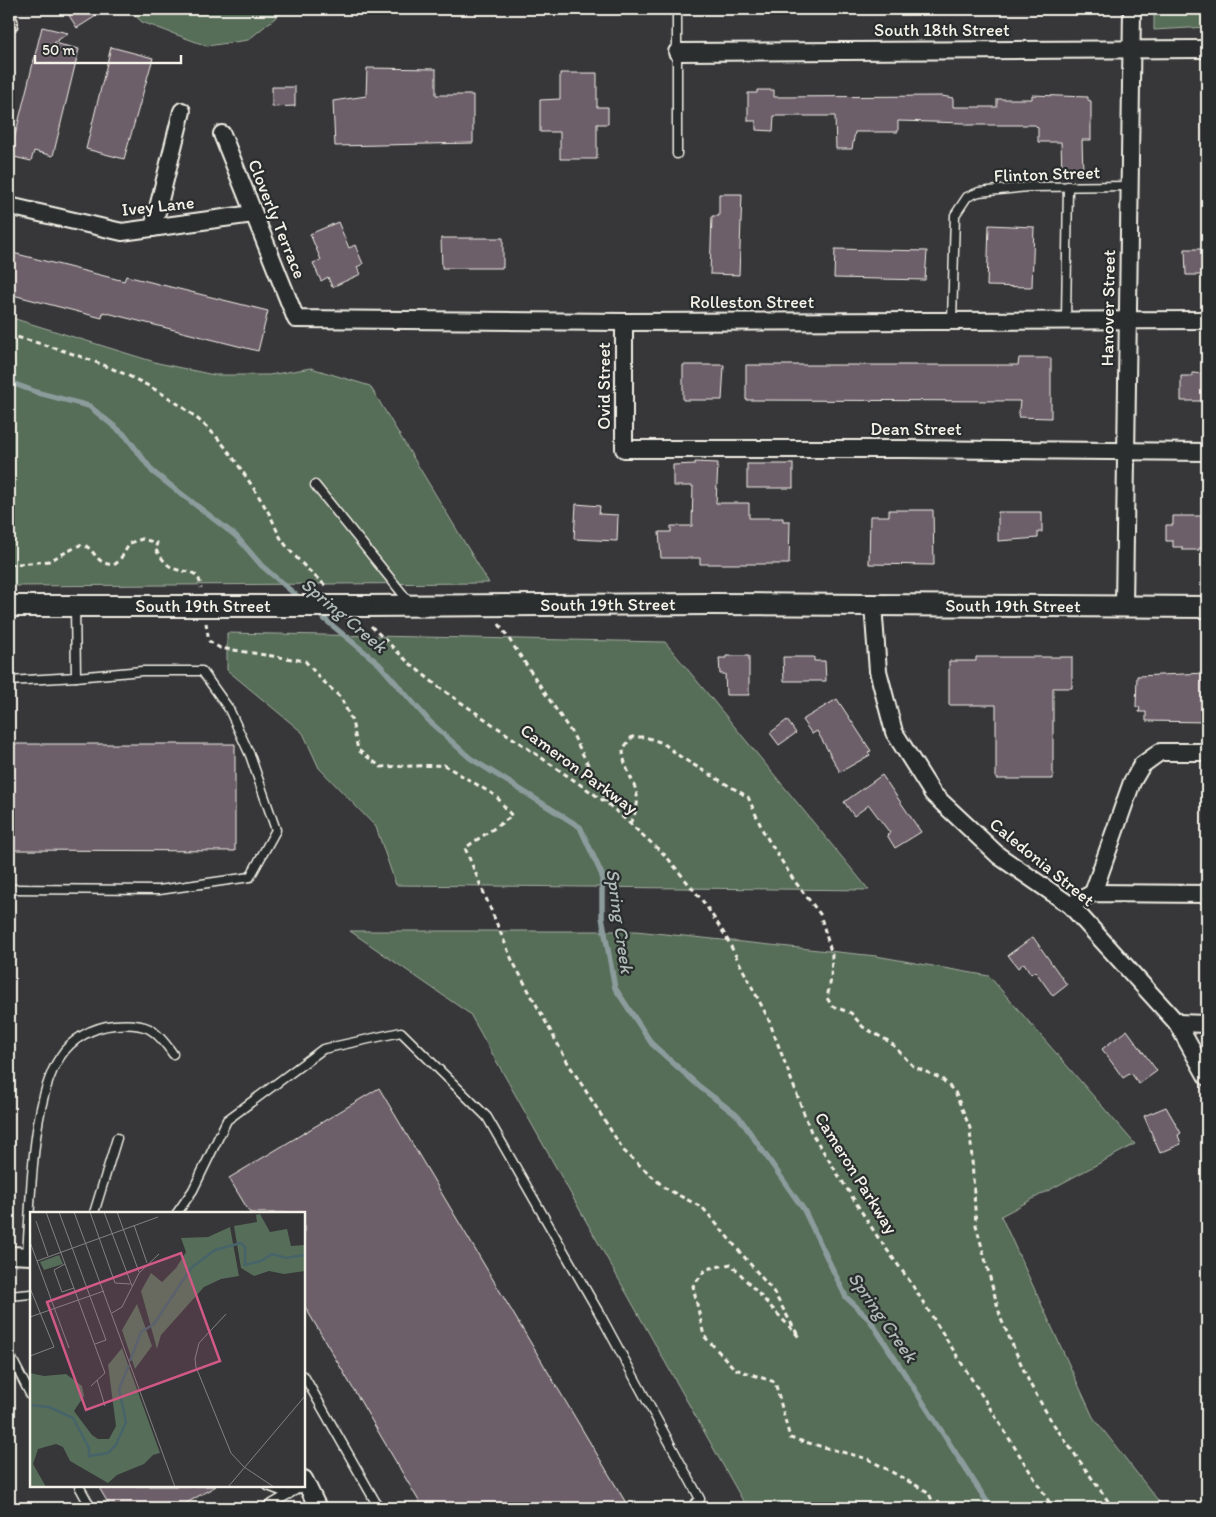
<svg xmlns="http://www.w3.org/2000/svg" width="1216" height="1517" font-family="Itim,sans-serif">
	<style>
		.green { fill: #566d59; stroke: #a5afa0 }
		.lines { fill: none; stroke-linecap: round; stroke-linejoin: round }
		.stream { stroke: #8c9c9c; stroke-width: 5.5 }
		.building { fill: #6d5e6a; stroke: #f4f1e8 }
		.service-casing { stroke: #f4f1e8; stroke-width: 11 }
		.minor-casing { stroke: #f4f1e8; stroke-width: 20 }
		.tertiary-casing { stroke: #f4f1e8; stroke-width: 24 }
		.path { stroke: #f4f1e8; stroke-width: 3; stroke-dasharray: 5 4; stroke-linecap: butt }
		.service { stroke: #2a2d2e; stroke-width: 8 }
		.minor { stroke: #2a2d2e; stroke-width: 16 }
		.tertiary { stroke: #2a2d2e; stroke-width: 20 }
		.tertiary-bridge-casing { stroke: #f4f1e8; stroke-width: 24; stroke-linecap: butt }
		.tertiary-bridge { stroke: #2a2d2e; stroke-width: 20 }
		.labels { text-anchor: middle; dominant-baseline: central; stroke-width: 4.5; stroke-linejoin: round; paint-order: stroke }
		.street-label { font-size: 18px; fill: #f4f1e8; stroke: #2a2d2e }
		.water-label { font-size: 19px; font-style: italic; fill: #afb9b6; stroke: #2a2d2e }
		.inset-river { fill: none; stroke: #47646a; stroke-width: 2.5 }
		.inset-road { fill: none; stroke: #838180; stroke-width: 1 }
		.view { fill: #d15985; fill-opacity: 0.15; stroke: #d15985; stroke-width: 2.5 }
		.inset-edge { fill: none; stroke: #f4f1e8; stroke-width: 2.5 }
	</style>
	<rect width="100%" height="100%" fill="#37373a"/>
	<filter id="ink" filterUnits="userSpaceOnUse"><feTurbulence type="fractalNoise" baseFrequency=".02" numOctaves="2"/><feDisplacementMap in="SourceGraphic" scale="10" xChannelSelector="R" yChannelSelector="G"/><feConvolveMatrix kernelMatrix="1 2 1 2 8 2 1 2 1" color-interpolation-filters="sRGB"/></filter>
	<g filter="url(#ink)">
		<g class="green">
			<polygon points="128,9 286,9 248,40 207,46 142,22"/>
			<polygon points="1154,9 1207,9 1207,27 1154,30"/>
			<polygon points="9,317 158,363 214,375 269,375 311,368 370,386 489,583 9,586"/>
			<polygon points="227,633 665,642 869,890 396,885 376,827 319,768 303,733 227,670"/>
			<polygon points="350,931 636,931 876,956 989,976 1135,1144 1001,1216 1093,1417 1164,1508 747,1508 470,1014"/>
		</g>
		<g class="lines">
			<g class="stream">
				<polyline points="9,382 39,393 89,406 126,436 153,472 236,536 262,566 303,601"/>
				<polyline points="316,612 379,664 430,722 470,758 580,827 602,875 602,917 615,988 652,1044 700,1087 739,1117 804,1210 846,1297 870,1320 991,1508"/>
			</g>
		</g>
		<g class="building">
			<polygon points="65,9 107,9 77,28"/>
			<polygon points="42,27 68,33 54,43 79,49 53,156 34,151 31,161 10,156"/>
			<polygon points="111,47 153,58 124,159 86,149"/>
			<polygon points="367,68 436,69 436,95 473,95 473,143 335,146 333,101 366,96"/>
			<polygon points="560,73 597,73 597,107 608,107 608,124 597,124 597,159 560,159 560,132 540,132 540,100 560,99"/>
			<polygon points="272,87 295,87 295,106 272,107"/>
			<polygon points="757,90 774,90 774,97 942,96 953,98 953,107 997,107 997,99 1032,99 1032,95 1088,97 1088,100 1091,101 1091,140 1082,140 1083,173 1062,173 1061,142 1038,142 1038,128 1035,125 965,125 965,123 898,121 898,132 855,132 852,149 836,149 835,116 774,116 773,131 756,130 756,121 748,121 748,93 757,93"/>
			<polygon points="719,194 742,194 739,275 710,274 712,216 719,216"/>
			<polygon points="338,222 349,248 355,245 363,264 357,267 361,274 332,287 328,277 321,281 313,263 321,260 310,234"/>
			<polygon points="989,225 1034,227 1032,287 987,286"/>
			<polygon points="441,238 503,238 503,268 442,268"/>
			<polygon points="835,249 927,251 925,280 834,278"/>
			<polygon points="1185,249 1207,249 1207,275 1186,275"/>
			<polygon points="9,252 124,281 126,276 268,311 258,351 103,312 102,318 9,294"/>
			<polygon points="1019,358 1051,358 1051,418 1018,417 1020,401 746,400 746,365 1018,365"/>
			<polygon points="683,365 724,365 722,400 683,400"/>
			<polygon points="1192,373 1207,374 1207,401 1181,401 1181,376 1192,376"/>
			<polygon points="695,462 718,463 716,503 749,503 749,518 783,518 783,521 790,521 789,564 700,564 700,558 661,558 659,532 671,532 671,526 692,526 693,486 673,486 673,465 695,464"/>
			<rect x="747" y="464" width="46" height="24"/>
			<polygon points="576,504 600,506 599,514 618,515 617,541 574,539"/>
			<polygon points="889,510 933,510 934,565 869,564 870,516 889,516"/>
			<polygon points="998,512 1042,512 1042,532 1038,532 1038,538 998,541"/>
			<polygon points="1173,516 1207,516 1207,548 1199,548 1199,550 1182,550 1182,547 1173,547 1173,541 1166,541 1166,525 1173,525"/>
			<polygon points="726,656 749,656 749,695 726,695 725,674 720,674 719,658 726,658"/>
			<polygon points="783,657 814,657 814,661 825,661 826,681 784,681"/>
			<polygon points="976,657 1072,657 1072,688 1053,688 1053,779 996,779 996,705 949,705 949,661 976,661"/>
			<polygon points="1207,673 1207,722 1146,721 1146,712 1139,712 1140,707 1136,707 1137,676"/>
			<polygon points="837,699 871,751 868,752 870,755 840,772 817,731 812,734 802,720"/>
			<polygon points="787,720 796,733 779,745 770,733"/>
			<polygon points="9,744 235,744 235,851 9,850"/>
			<polygon points="882,775 921,832 895,848 887,835 890,833 869,805 854,816 844,802"/>
			<polygon points="1033,937 1067,985 1053,996 1035,971 1031,974 1024,963 1018,968 1008,955"/>
			<polygon points="1127,1030 1157,1071 1139,1084 1131,1073 1123,1078 1102,1049"/>
			<polygon points="379,1088 629,1508 423,1508 304,1305 304,1213 250,1213 229,1178"/>
			<polygon points="1166,1107 1181,1133 1178,1135 1181,1144 1160,1153 1144,1116"/>
			<polygon points="98,1486 216,1486 178,1508 111,1508"/>
		</g>
		<g class="lines">
			<defs>
				<g id="service">
					<polyline points="677,9 677,154"/>
					<polyline points="1066,320 1068,186"/>
					<polyline points="952,321 955,215 967,197 979,192 1028,187 1130,186"/>
					<polyline points="315,485 410,603"/>
					<polyline points="9,681 76,677 75,606"/>
					<polyline points="9,889 159,890 250,877 276,830 250,755 229,709 202,671 142,671 76,677"/>
					<polyline points="94,1213 117,1138"/>
					<polyline points="177,1213 193,1190 227,1120 323,1049 401,1032 487,1117 602,1318 700,1499 690,1508"/>
					<path d="M 27,1255 C 31,1202 31,1100 60,1057 C 71,1039 93,1027 114,1025 C 146,1022 155,1028 173,1054"/>
					<polyline points="9,1296 31,1294"/>
					<polyline points="9,1353 31,1396"/>
					<polyline points="304,1376 379,1508"/>
					<polyline points="79,1486 91,1508"/>
					<polyline points="268,1486 289,1494"/>
					<polyline points="265,1508 306,1484"/>
				</g>
				<g id="minor">
					<polyline points="9,22 9,24"/>
					<polyline points="677,52 1207,49"/>
					<polyline points="222,134 296,319 624,322 1207,320"/>
					<polyline points="9,206 122,232 253,214"/>
					<polyline points="153,228 182,111"/>
					<polyline points="624,322 624,449 905,449 1207,452"/>
					<polyline points="873,605 878,671 894,732 933,794 999,856 1070,905 1177,1023 1207,1077"/>
					<polyline points="1124,608 1132,9"/>
					<polyline points="1093,893 1132,782 1142,765 1160,752 1207,752"/>
					<polyline points="1070,905 1093,893 1207,894"/>
					<polyline points="1177,1023 1207,1024"/>
					<polyline points="9,1255 31,1256"/>
					<polyline points="304,1479 318,1508"/>
				</g>
				<g id="tertiary">
					<path id="s1" d="M 9,606 L 288,606"/>
					<path id="s2" d="M 363,606 L 710,604 L 1207,607"/>
				</g>
			</defs>
			<use href="#service" class="service-casing"/>
			<use href="#minor" class="minor-casing"/>
			<use href="#tertiary" class="tertiary-casing"/>
			<g class="path">
				<path d="M 9,335 C 88,356 185,387 234,459 C 245,475 257,493 267,510 C 273,519 276,531 282,540 C 294,557 311,573 327,587"/>
				<path d="M 9,565 L 49,561 L 82,544 C 97,550 93,563 114,565 L 119,561 L 130,543 L 142,539 L 157,543 L 155,549 C 160,555 164,563 171,567 C 184,575 199,566 201,588"/>
				<polyline points="206,623 209,641 220,648 305,661 320,678 341,698 352,721 358,750 381,767 444,765 496,796 512,816 465,848 512,960 568,1063 624,1151 665,1188 703,1208 773,1291 799,1337 731,1264 706,1269 693,1286 704,1336 735,1369 775,1382 790,1438 868,1459 928,1492 936,1508"/>
				<polyline points="499,624 573,735 607,802"/>
				<polyline points="371,626 408,662 440,688 607,803 666,856 705,904 725,935 768,1018 811,1132 877,1236 911,1283 1053,1508"/>
				<path d="M 630,823 C 650,790 623,779 623,749 L 632,737 L 645,737 L 663,743 L 682,758 L 748,797 L 764,833 L 793,879 L 820,914 L 832,955 L 831,979 L 827,998 L 832,1006 L 851,1013 L 863,1027 L 890,1042 L 913,1066 L 942,1079 L 955,1092 L 970,1128 L 976,1225 L 1001,1319 L 1030,1384 L 1052,1422 L 1113,1508"/>
			</g>
			<use href="#service" class="service"/>
			<use href="#minor" class="minor"/>
			<use href="#tertiary" class="tertiary"/>
			<defs>
				<polyline id="tertiary-bridge" points="288,606 363,606"/>
			</defs>
			<use href="#tertiary-bridge" class="tertiary-bridge-casing"/>
			<use href="#tertiary-bridge" class="tertiary-bridge"/>
		</g>
	</g>
	<g class="labels">
		<g class="street-label">
			<text x="942" y="30">South 18th Street</text>
			<text transform="translate(1047 174) rotate(-2)">Flinton Street</text>
			<text transform="translate(158 206) rotate(-6)">Ivey Lane</text>
			<text transform="translate(277 219) rotate(68)">Cloverly Terrace</text>
			<text x="752" y="302">Rolleston Street</text>
			<text transform="translate(1108 308) rotate(-89)">Hanover Street</text>
			<text transform="translate(604 386) rotate(-90)">Ovid Street</text>
			<text x="916" y="429">Dean Street</text>
			<text stroke="none"><textPath href="#s2" startOffset="245">South 19th Street</textPath></text>
			<text stroke="none"><textPath href="#s1" startOffset="194">South 19th Street</textPath></text>
			<text stroke="none"><textPath href="#s2" startOffset="650">South 19th Street</textPath></text>
			<text transform="translate(579 769) rotate(36)">Cameron Parkway</text>
			<text transform="translate(1042 862) rotate(39)">Caledonia Street</text>
			<text transform="translate(856 1173) rotate(58)">Cameron Parkway</text>
		</g>
		<g class="water-label">
			<text transform="translate(344 615) rotate(40)">Spring Creek</text>
			<text transform="translate(620 921) rotate(82)">Spring Creek</text>
			<text transform="translate(883 1317) rotate(55)">Spring Creek</text>
		</g>
	</g>
	<g transform="translate(30 1212)">
		<rect width="275" height="275" fill="#37373a"/>
		<path d="M 230,2 L 240,20 L 257,17 L 261,34 L 275,33 L 275,59 L 254,62 L 239,59 L 224,64 L 211,56 L 204,14 L 227,10 L 226,3 ZM 200,15 L 209,64 L 191,67 L 174,75 L 131,123 L 127,137 L 111,79 L 121,61 L 132,70 L 146,56 L 156,40 L 151,26 L 178,25 ZM 29,43 L 33,52 L 14,58 L 10,50 ZM 107,92 L 122,134 L 105,157 L 92,118 ZM 92,136 L 130,241 L 123,243 L 114,252 L 87,263 L 78,271 L 40,249 L 33,235 L 26,232 L 8,237 L 3,252 L 16,275 L 0,275 L 0,161 L 14,164 L 36,162 L 52,174 L 54,184 L 44,199 L 62,223 L 68,227 L 79,227 L 86,214 L 78,153 Z" fill="#566d59"/>
		<path class="inset-river" d="M 100,149 L 111,120 L 124,112 L 161,56 L 185,38 L 211,31 L 215,35 L 215,53 L 231,49 L 242,42 L 256,46 L 275,43M 0,193 L 19,195 L 43,206 L 59,236 L 59,244 L 78,241 L 86,233 L 96,210 L 89,177 L 99,153"/>
		<path class="inset-road" d="M 16,0 L 75,161 L 61,174M 29,0 L 76,128 L 65,132M 44,0 L 145,275M 60,0 L 85,71 L 100,72M 74,0 L 102,74M 87,0 L 109,60M 6,9 L 18,44M 104,13 L 117,51M 0,30 L 39,136M 7,49 L 128,5M 35,52 L 24,58 L 32,80 L 44,76M 0,76 L 24,135 L 0,144M 82,101 L 92,95 L 109,61 L 129,42M 196,102 L 169,131 L 165,147 L 166,155 L 201,241 L 214,255 L 244,275M 0,105 L 74,79M 67,168 L 75,194M 198,275 L 275,184"/>
		<path class="view" d="M 151,41 L 190,149 L 56,198 L 17,90 Z"/>
		<rect width="275" height="275" class="inset-edge"/>
	</g>
	<rect width="1216" height="1517" fill="none" stroke="#2a2d2e" stroke-width="30"/>
	<rect x="15" y="15" width="1186" height="1487" fill="none" stroke="#f4f1e8" stroke-width="2" filter="url(#ink)"/>
	<path d="M35 55v8h146v-8" fill="none" stroke="#f4f1e8" stroke-width="2.5"/>
	<text x="42" y="55" font-size="15" fill="#f4f1e8" stroke="#2a2d2e" stroke-width="4" paint-order="stroke">50 m</text>
</svg>
